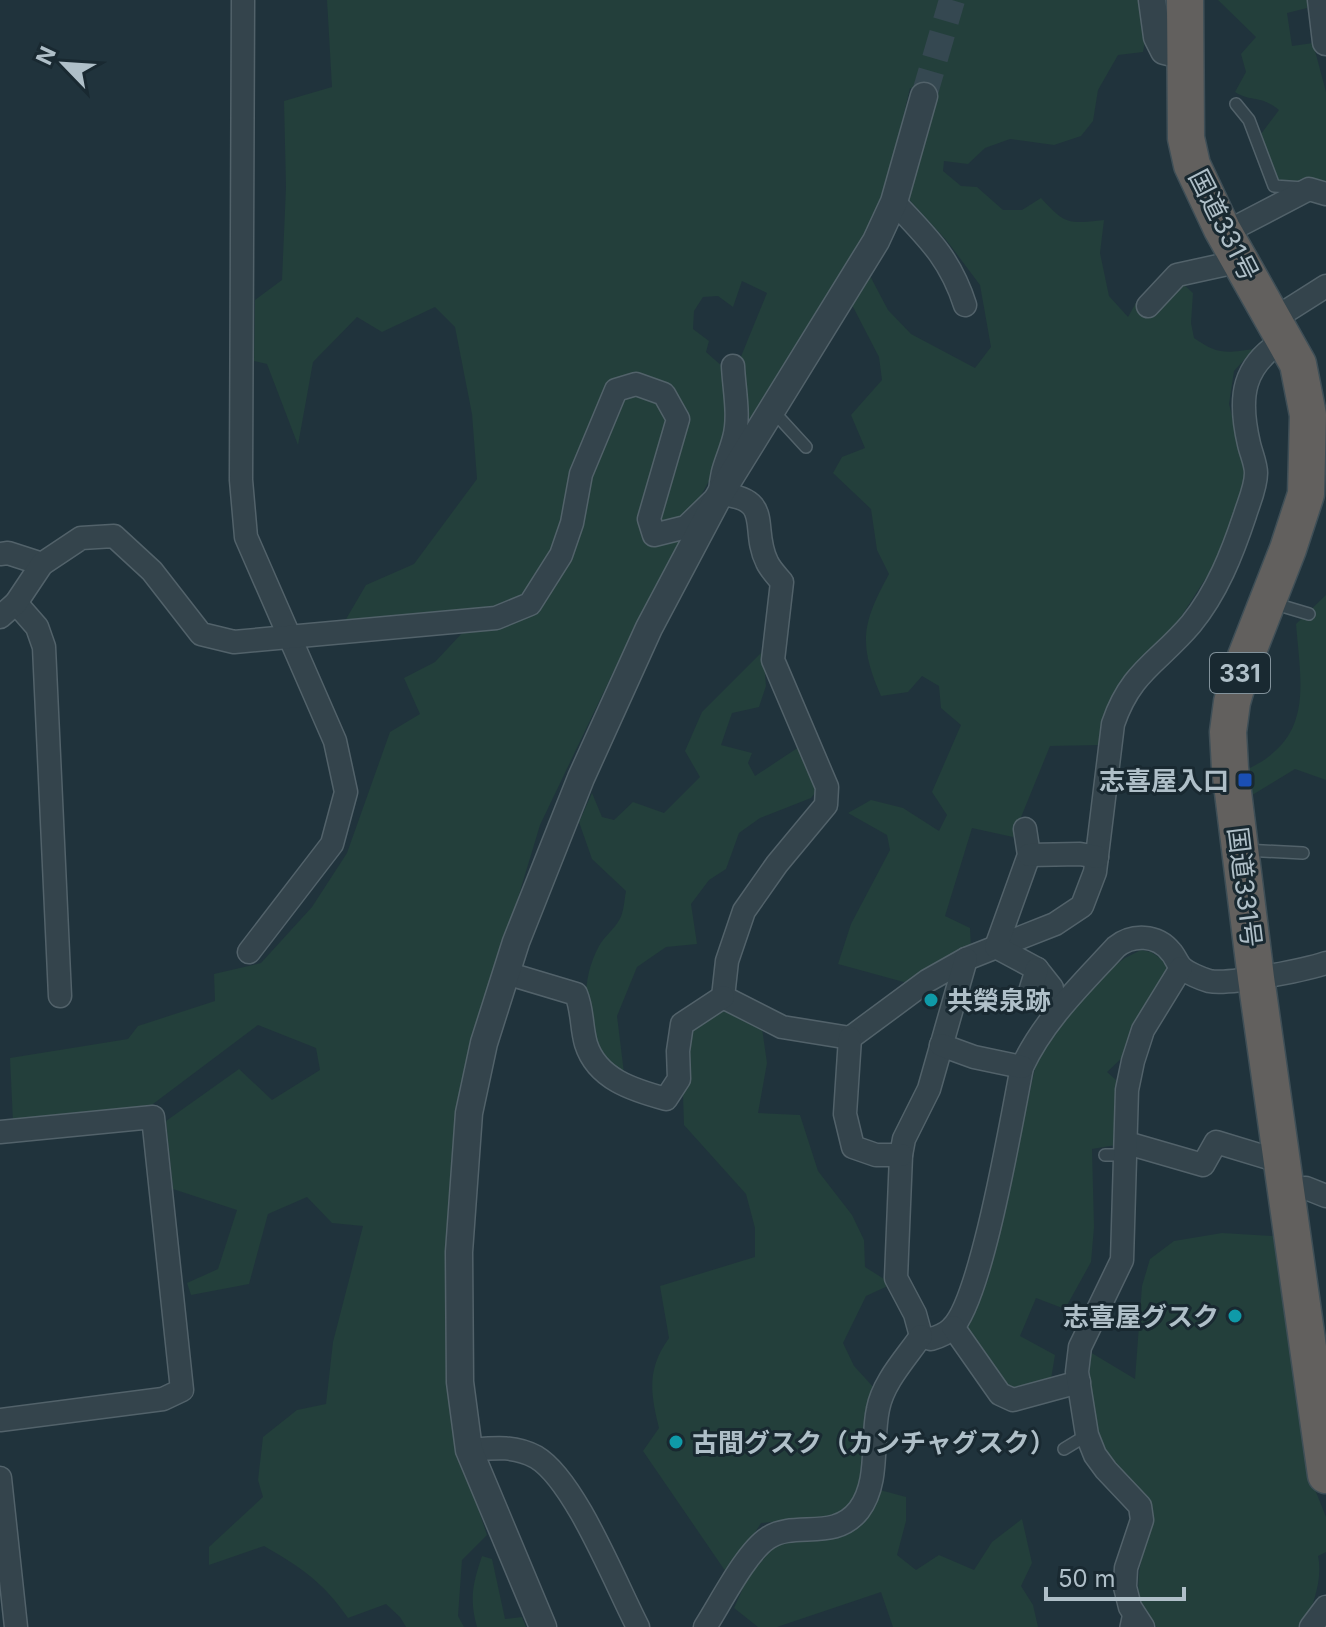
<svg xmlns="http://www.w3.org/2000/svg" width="1326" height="1627" font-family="Inter,'Noto Sans JP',sans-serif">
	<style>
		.green { fill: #233f3b }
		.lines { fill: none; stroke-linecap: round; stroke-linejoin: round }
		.tertiary-tunnel { stroke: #354851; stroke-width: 26; stroke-dasharray: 26 13; stroke-linecap: butt }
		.service-casing { stroke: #52626a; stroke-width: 14 }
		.minor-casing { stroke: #52626a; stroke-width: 25 }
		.tertiary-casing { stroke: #52626a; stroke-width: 29 }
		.trunk-casing { stroke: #3f4f57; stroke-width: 39 }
		.service { stroke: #34444c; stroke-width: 11 }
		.minor { stroke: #34444c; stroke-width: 22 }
		.tertiary { stroke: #34444c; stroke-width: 26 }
		.trunk { stroke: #62605e; stroke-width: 36 }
		.transit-dot { fill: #1a4fb4; stroke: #192931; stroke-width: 3 }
		.culture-dot { fill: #0f9aa8; stroke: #192931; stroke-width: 3 }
		.labels { text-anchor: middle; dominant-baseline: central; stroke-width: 6; stroke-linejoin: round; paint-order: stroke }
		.shield { fill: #192931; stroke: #82929b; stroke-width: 2 }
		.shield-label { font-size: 24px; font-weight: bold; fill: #afbfc8 }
		.street-label { font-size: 26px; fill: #afbfc8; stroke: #192931 }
		.poi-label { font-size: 26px; font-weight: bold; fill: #afbfc8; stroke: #192931; text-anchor: end }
	</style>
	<rect width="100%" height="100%" fill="#20333c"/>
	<g class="green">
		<path d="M 327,0 L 1141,0 L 1146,35 L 1143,52 L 1118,55 L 1098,90 L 1093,121 L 1081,136 L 1054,145 L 1010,139 L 985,148 L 968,164 L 944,161 L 943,171 L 961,186 L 977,187 L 1003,210 L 1022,210 L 1041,198 C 1066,225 1068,224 1104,220 L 1100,253 L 1109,296 L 1128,317 L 1137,301 L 1170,272 L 1193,293 L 1191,323 L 1194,338 C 1218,355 1226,353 1254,349 L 1234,371 L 1229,404 L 1246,472 L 1237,512 L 1211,570 L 1175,626 L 1136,663 L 1112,699 L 1100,745 L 1050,746 L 1013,837 L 972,828 L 945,916 L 970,928 L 971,949 L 911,984 L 838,964 L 851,924 L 890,850 L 887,835 L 848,813 L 871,800 L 903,808 L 939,831 L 947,815 L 932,792 L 961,725 L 941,708 L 939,686 L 922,676 L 908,692 L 881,696 C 858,643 862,624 889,574 L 877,550 L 871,509 L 833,473 L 842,457 L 865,448 L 851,415 L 882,380 L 879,357 L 851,303 L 869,274 L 888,310 L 911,334 L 975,368 L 991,347 L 980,285 L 947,241 L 905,195 L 935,94 L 910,88 L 885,195 L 832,298 L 743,437 L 740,359 L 767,293 L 742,281 L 733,307 L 718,296 L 703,297 L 694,311 L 693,329 L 709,341 L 706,352 L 723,367 L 727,434 L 710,479 L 692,512 L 661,527 L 657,519 L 686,422 L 669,389 L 614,382 L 553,554 L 525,598 L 493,613 L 342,626 L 366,585 L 414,564 L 477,479 L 472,414 L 455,327 L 435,307 L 382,332 L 357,317 L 313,362 L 298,445 L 267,364 L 254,361 L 255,300 L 282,280 L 286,187 L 284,101 L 332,87 Z"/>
		<path d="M 1218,0 L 1307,0 L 1307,8 L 1287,13 L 1292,46 L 1313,43 L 1326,92 L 1326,185 L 1278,181 L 1261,134 L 1279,110 C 1259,94 1253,103 1235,92 L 1246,72 L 1241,54 L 1256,37 Z"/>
		<path d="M 640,391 L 659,402 L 672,424 L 650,545 L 680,541 L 618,662 L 540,825 L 473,1047 L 453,1142 L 446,1252 L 456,1443 L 487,1535 L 462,1560 L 458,1616 L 464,1627 L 406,1627 L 400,1617 L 386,1604 L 348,1618 C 324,1583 301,1567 264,1546 L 209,1565 L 209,1547 L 263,1497 L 258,1480 L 263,1437 L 297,1410 L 326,1404 L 333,1342 L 363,1226 L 332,1223 L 307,1197 L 268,1214 L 249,1284 L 191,1295 L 187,1283 L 218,1269 L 237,1210 L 173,1189 L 166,1121 L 239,1069 L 272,1100 L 320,1070 L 316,1048 L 258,1025 L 149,1107 L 13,1122 L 10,1058 L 128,1039 L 138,1026 L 215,1001 L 214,974 L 261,963 L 312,907 L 347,853 L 390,732 L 420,714 L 404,678 L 435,662 L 464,631 L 542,606 L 589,476 L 621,398 Z"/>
		<path d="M 1326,595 L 1326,780 L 1295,769 L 1249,797 L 1248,769 C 1314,737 1301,686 1296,624 Z"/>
		<path d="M 763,651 L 766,686 L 759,707 L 732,713 L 721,745 L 752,753 L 748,763 L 755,776 L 802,745 L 819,788 L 811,798 L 760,818 L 739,833 L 726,869 L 709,880 L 691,904 L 697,944 L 666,947 L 637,967 L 617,1016 L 624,1073 L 605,1066 C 584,1028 578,985 599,946 C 604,937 613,930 618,922 C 624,914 624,901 626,891 L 592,859 L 579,822 L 592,793 L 602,817 L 614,820 L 633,802 L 664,813 L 700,777 L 685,751 L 702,712 Z"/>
		<polygon points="1141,950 1151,952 1166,962 1167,972 1125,1055 1107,1072 1116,1080 1116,1145 1092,1149 1094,1227 1091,1262 1065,1309 1036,1298 1020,1336 1055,1355 1051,1379 1020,1391 1007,1389 966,1330 988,1280 1036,1064 1053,1030 1105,973 1125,958"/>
		<path d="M 721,1010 L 762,1028 L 767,1063 L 758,1113 L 800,1115 L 818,1171 L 852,1215 L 864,1240 L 865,1267 L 892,1284 L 866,1296 L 843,1343 L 854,1366 L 876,1390 L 863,1477 L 851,1508 L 833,1520 L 791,1520 L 761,1523 L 728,1575 L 643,1451 L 659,1428 C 650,1392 647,1369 669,1338 L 660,1286 L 755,1257 L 755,1228 L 746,1194 L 684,1125 L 683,1095 L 692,1031 Z"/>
		<path d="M 1222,1233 L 1273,1236 L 1290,1318 L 1314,1487 L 1326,1517 L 1326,1552 L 1318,1556 C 1323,1579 1313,1607 1303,1627 L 1157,1627 C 1124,1600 1143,1555 1152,1520 L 1127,1477 L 1100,1447 L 1088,1378 L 1090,1352 L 1135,1379 L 1142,1286 L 1150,1259 L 1174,1241 Z"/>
		<polygon points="880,1490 906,1497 906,1521 897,1555 916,1570 939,1555 974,1570 992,1542 1022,1519 1032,1563 1021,1586 1033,1605 1038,1627 893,1627 881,1592 777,1627 758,1627 734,1608 747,1579 775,1545 843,1533"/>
		<path d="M 482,1556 L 492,1559 L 505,1619 L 522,1617 L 526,1627 L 477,1627 C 469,1599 473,1583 482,1556 Z"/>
	</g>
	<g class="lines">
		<polyline class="tertiary-tunnel" points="924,96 952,0"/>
		<defs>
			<g id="service">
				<polyline points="1236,104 1249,120 1274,186 1304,188"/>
				<polyline points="773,411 806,447"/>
				<polyline points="1272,603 1309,614"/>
				<polyline points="1245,850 1303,853"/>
				<polyline points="1105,1155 1126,1155"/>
				<polyline points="1064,1449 1087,1435"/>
				<polyline points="1126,1627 1130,1608"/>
			</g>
			<g id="minor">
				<polyline points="243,0 241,480 246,537 335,741 346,792 332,844 249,952"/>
				<path d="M 894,202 C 927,237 950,258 965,305"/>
				<polyline points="1222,229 1240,225 1309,189 1326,194"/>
				<polyline points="1148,306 1177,275 1241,261"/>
				<polyline points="1274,319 1326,286"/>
				<path d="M 720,494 C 775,499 750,528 767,562 C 770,569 777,576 782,582 L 773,660 L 827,787 L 826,805 L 777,864 L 744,911 L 727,961 L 723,997 L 782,1027 L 850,1038 L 927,981 L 966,959 L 1055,924 L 1082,906 L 1095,872 L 1113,724 C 1131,671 1158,663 1191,624 C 1217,592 1232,554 1245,515 C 1249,502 1256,487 1256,473 C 1256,464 1251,453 1249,444 C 1238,397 1242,364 1286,339"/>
				<polyline points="0,554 8,553 42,564"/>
				<polyline points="16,603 37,627 44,647 60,996"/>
				<path d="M 0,617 L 16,603 L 42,564 L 81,538 L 114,536 L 152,571 L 201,634 L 234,642 L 496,618 L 530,604 L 561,555 L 572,523 L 581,474 L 616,390 L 636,384 L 664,394 L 678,419 L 649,519 L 654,535 L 686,527 L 720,494 C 721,468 728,461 734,438 C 740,416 734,389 733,366"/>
				<polyline points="1025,829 1029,855 996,947 1037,969 1052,988 1052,1017"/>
				<polyline points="1029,855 1080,854 1097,857"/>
				<path d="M 966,959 L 929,1089 L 904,1139 L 901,1155 L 896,1278 L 915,1314 L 921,1336 L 931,1339 C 938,1337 946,1334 952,1328 C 982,1298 1012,1117 1022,1067 C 1044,1020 1081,985 1116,947 C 1132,934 1157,934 1171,952 C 1175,956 1177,963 1181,967 C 1187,973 1202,979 1209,981 C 1231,985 1305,970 1326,963"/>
				<path d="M 506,973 L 576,994 C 583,1011 581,1027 586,1044 C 597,1079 633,1090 666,1099 L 679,1079 L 678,1051 L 682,1024 L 723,997"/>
				<polyline points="1029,995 1037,969"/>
				<polyline points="850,1038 845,1114 853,1147 876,1155 901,1155"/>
				<polyline points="941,1045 974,1057 1022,1067"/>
				<polyline points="0,1132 153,1117 182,1390 163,1399 0,1420"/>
				<polyline points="1127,1143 1203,1165 1216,1142 1282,1162"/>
				<polyline points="1287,1190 1306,1188 1326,1196"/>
				<polyline points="953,1327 1000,1394 1013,1400 1079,1382"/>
				<path d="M 469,1450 C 493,1448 514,1445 536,1457 C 575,1480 616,1585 638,1627"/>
				<polyline points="0,1478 16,1627"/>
				<path d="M 705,1627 C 720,1604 746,1552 768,1538 C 795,1520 834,1542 859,1510 C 880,1482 871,1441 878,1409 C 883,1382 906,1358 921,1336"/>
				<polyline points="1143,1627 1130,1607 1125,1587 1126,1568 1142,1520 1140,1506 1106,1470 1095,1455 1087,1435 1077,1372 1080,1347 1122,1260 1127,1090 1133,1061 1143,1030 1181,968"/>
				<polyline points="1311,1627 1326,1607"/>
			</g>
			<g id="tertiary">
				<polyline points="1152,0 1157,37 1164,51 1184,56"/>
				<polyline points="1321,0 1326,42"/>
				<polyline points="543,1627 469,1450 460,1382 459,1252 469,1113 484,1043 516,942 581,778 649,628 720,494 876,241 894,202 924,96"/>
			</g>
			<polyline id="trunk" points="1185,0 1186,138 1192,165 1222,229 1298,364 1308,415 1306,494 1288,549 1243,664 1232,702 1228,732 1230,768 1256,978 1326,1475"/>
		</defs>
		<use href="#service" class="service-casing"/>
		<use href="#minor" class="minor-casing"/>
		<use href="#tertiary" class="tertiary-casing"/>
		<use href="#trunk" class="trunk-casing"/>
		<use href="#service" class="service"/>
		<use href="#minor" class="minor"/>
		<use href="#tertiary" class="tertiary"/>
		<use href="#trunk" class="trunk"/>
	</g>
	<rect class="transit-dot" x="1237" y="772" width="16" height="16" rx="4"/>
	<g class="culture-dot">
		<circle cx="931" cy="1000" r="8"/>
		<circle cx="1235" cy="1316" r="8"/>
		<circle cx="676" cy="1442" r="8"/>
	</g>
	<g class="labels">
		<rect class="shield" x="1210" y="653" width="60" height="40" rx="6"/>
		<g class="shield-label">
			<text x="1240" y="673">331</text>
		</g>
		<g class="street-label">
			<text transform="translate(1224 225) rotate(63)">国道331号</text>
			<text transform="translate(1245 887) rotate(83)">国道331号</text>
		</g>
		<g class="poi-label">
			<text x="1229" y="780">志喜屋入口</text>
			<text x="947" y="1000" text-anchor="start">共榮泉跡</text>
			<text x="1219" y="1316">志喜屋グスク</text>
			<text x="692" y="1442" text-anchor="start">古間グスク（カンチャグスク）</text>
		</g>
	</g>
	<g transform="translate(64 64) rotate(295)" stroke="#192931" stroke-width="6" paint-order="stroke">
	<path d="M0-6L14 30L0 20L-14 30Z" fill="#afbfc8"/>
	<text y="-12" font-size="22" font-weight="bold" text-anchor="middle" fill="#afbfc8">N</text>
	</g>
	<path d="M1046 1587v12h138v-12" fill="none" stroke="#afbfc8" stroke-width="4"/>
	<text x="1058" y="1587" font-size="24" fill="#afbfc8" stroke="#192931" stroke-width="6" paint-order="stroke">50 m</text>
</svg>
